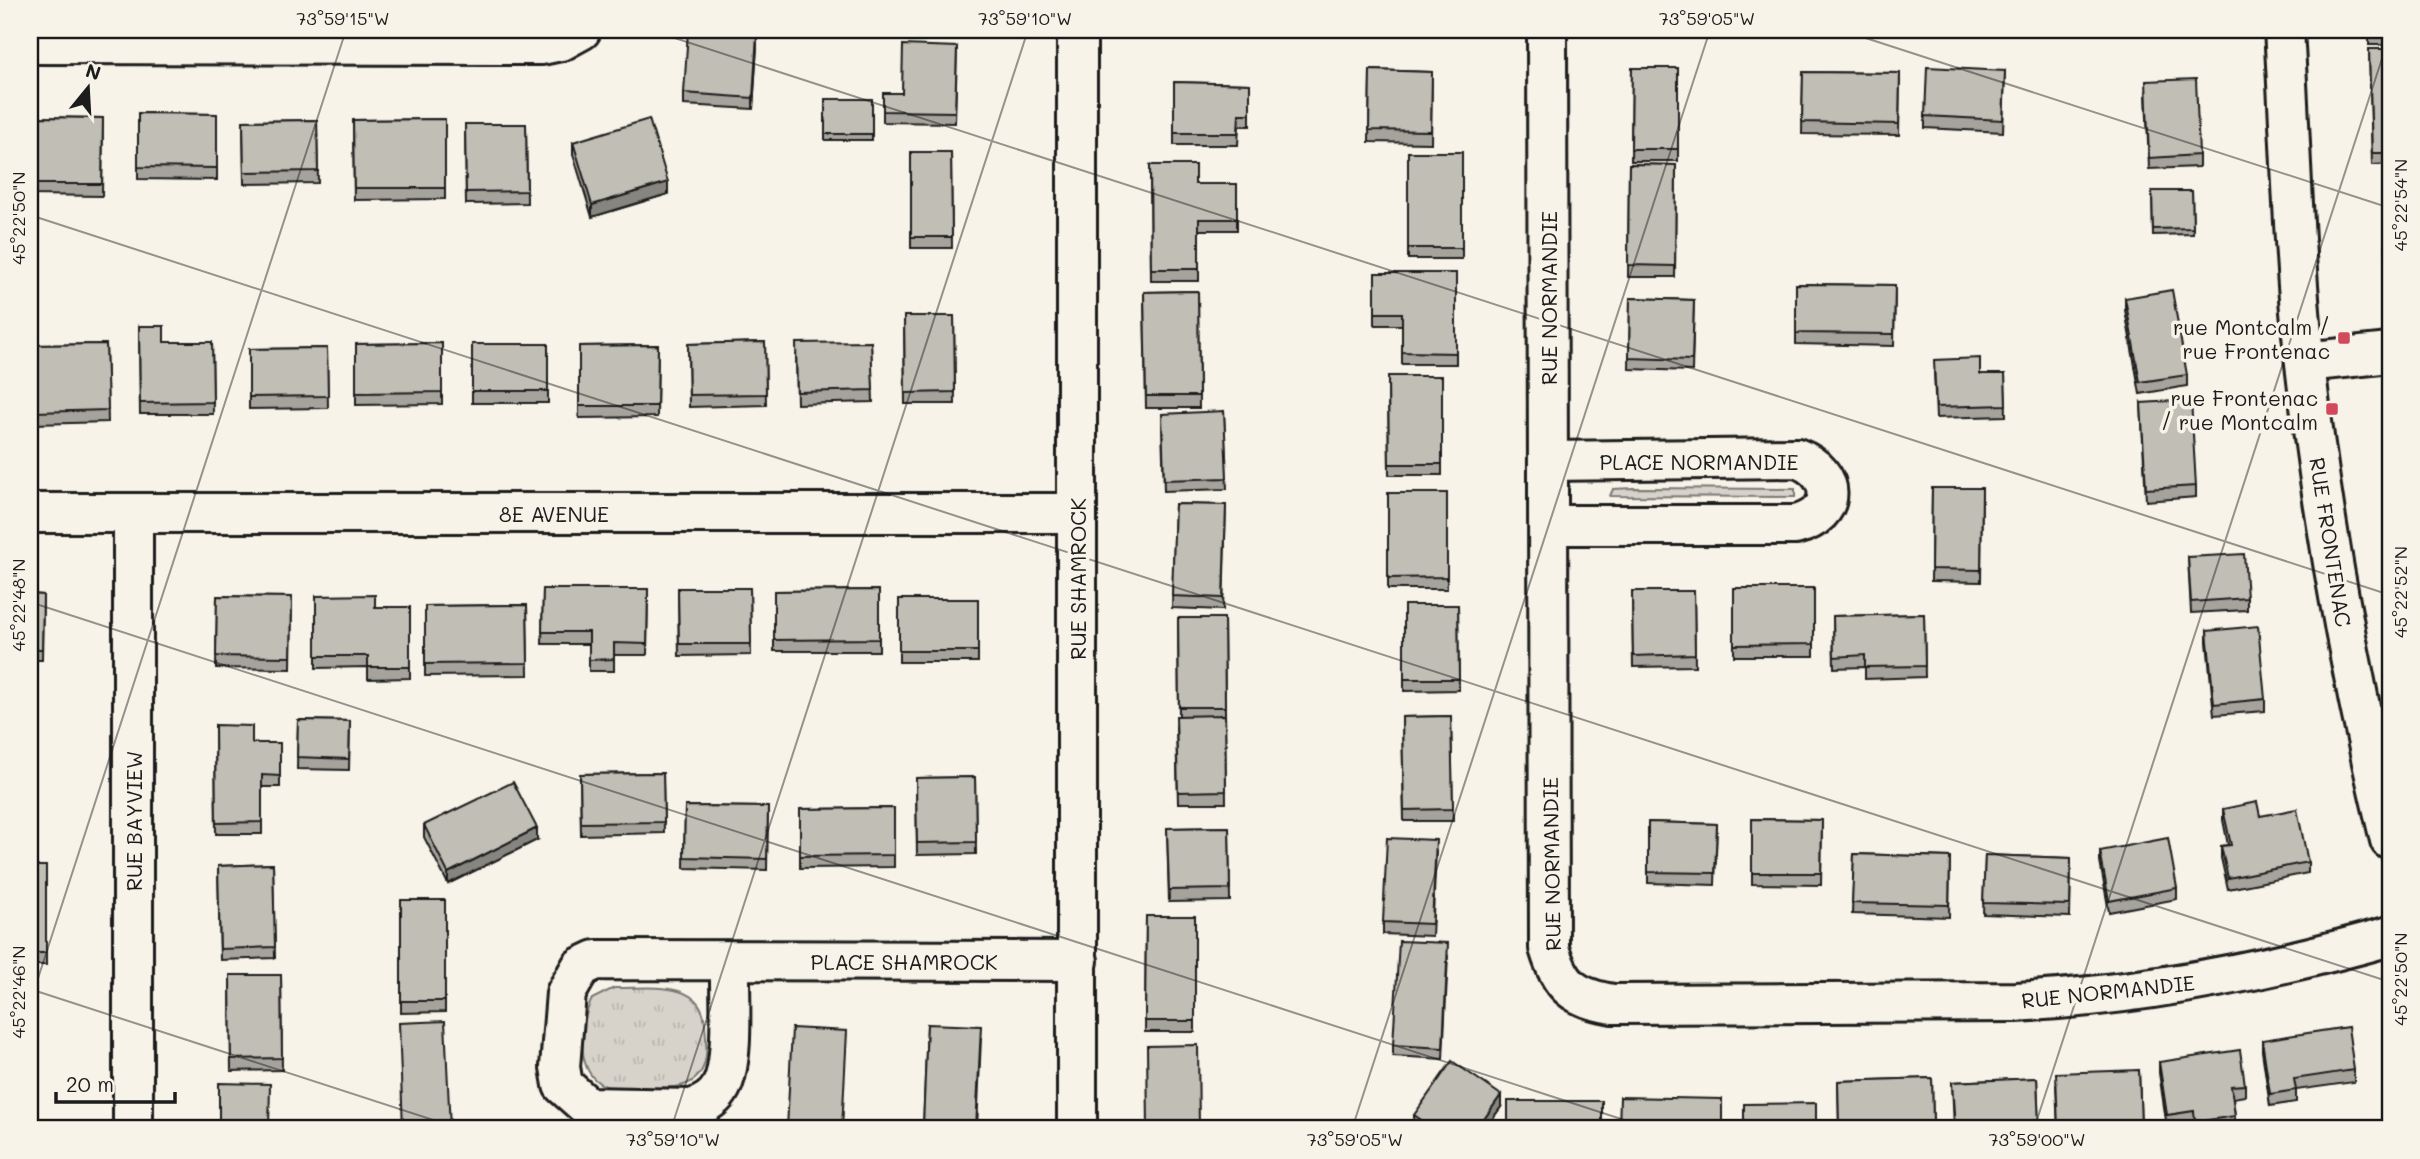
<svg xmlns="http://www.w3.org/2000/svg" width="2420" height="1159" font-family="Mali,sans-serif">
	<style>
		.grass { fill: url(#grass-tufts); stroke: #7a7874; stroke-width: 2 }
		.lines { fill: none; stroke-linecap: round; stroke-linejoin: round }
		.minor-casing { stroke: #1c1c1c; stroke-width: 44 }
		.minor { stroke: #f7f3e8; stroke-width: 38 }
		.wall { fill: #a5a39c; stroke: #1c1c1c; stroke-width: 2 }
		.shaded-wall { fill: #86857f; stroke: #1c1c1c; stroke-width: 2 }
		.building { fill: #c0beb5; stroke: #1c1c1c; stroke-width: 2 }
		.ticks { fill: none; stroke: #1c1c1c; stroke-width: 2; stroke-opacity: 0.45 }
		.poi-dot { fill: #d1495b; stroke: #f7f3e8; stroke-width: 2.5 }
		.labels { text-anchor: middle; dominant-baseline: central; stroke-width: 7; stroke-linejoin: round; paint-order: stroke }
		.street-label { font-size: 21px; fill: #1c1c1c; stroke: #f7f3e8 }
		.poi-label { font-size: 21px; fill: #1c1c1c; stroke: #f7f3e8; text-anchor: end }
		.neatline { fill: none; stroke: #1c1c1c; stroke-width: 2.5 }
		.ticks-label { font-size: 18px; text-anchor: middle; fill: #1c1c1c }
	</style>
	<defs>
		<pattern id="grass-tufts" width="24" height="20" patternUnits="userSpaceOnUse" patternTransform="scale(1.75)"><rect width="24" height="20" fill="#d7d3cb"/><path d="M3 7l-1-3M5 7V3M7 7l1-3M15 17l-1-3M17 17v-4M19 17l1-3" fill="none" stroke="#b8b5ae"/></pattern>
	</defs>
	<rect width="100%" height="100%" fill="#f7f3e8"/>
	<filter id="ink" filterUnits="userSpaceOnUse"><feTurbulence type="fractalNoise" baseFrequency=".0143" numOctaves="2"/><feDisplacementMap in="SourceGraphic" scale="14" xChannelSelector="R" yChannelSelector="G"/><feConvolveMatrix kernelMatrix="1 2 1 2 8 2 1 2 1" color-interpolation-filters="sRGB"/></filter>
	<g filter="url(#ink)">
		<g class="grass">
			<polygon points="1634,488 1795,489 1795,497 1610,496 1613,489"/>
			<path d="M 614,988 C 647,989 702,978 705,1024 C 706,1041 710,1062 698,1076 C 686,1089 668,1088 653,1088 C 638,1088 618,1091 605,1086 C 574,1073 580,1022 592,999 Z"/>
		</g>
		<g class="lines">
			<defs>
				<g id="minor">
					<path d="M 1547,30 L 1549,948 C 1561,987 1573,997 1613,1004 L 2016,1002 C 2143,995 2267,971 2390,936"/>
					<path d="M 2284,30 C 2291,141 2293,253 2305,364 C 2323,524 2352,683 2390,840"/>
					<polyline points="30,44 542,45 561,41 581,30"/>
					<polyline points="2305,362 2390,353"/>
					<path d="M 1549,461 L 1797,458 C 1837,473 1839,515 1795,525 L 1549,525"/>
					<polyline points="30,513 1077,513"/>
					<polyline points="133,513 133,1129"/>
					<path d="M 730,961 C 729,992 735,1061 721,1087 C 715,1099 704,1105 692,1109 L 588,1107 L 563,1085 L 560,1067 L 566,993 L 581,967 L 596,960 L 1078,961"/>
					<polyline points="1077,1129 1077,30"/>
				</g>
			</defs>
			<use href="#minor" class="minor-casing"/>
			<use href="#minor" class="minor"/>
		</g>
		<g class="wall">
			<rect x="2369" y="30" width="21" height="15"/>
			<polygon points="738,32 757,45 753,109 684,105 684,93"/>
			<polygon points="957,47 955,123 883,122 883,93 902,93"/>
			<polygon points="2369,49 2390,49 2390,164 2372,165"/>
			<polygon points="1632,68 1678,68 1678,161 1631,161"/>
			<polygon points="1370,70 1432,72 1431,143 1369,142"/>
			<polygon points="2005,71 2003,132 1925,128 1925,116"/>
			<polygon points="1803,72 1900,73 1899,135 1802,134"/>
			<polygon points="1174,82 1250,84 1250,126 1239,126 1238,145 1174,145"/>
			<polygon points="2146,93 2199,155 2199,167 2149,169"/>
			<rect x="825" y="99" width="47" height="41"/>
			<polygon points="138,113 217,114 217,180 138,179"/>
			<polygon points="30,117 103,118 102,196 30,195"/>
			<polygon points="445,119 445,199 354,200 353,120"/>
			<polygon points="317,120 318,183 244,184 243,121"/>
			<polygon points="465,124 526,124 527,203 466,204"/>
			<polygon points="573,142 668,194 592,217 573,154"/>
			<polygon points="911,152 951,152 952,248 911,248"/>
			<rect x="1408" y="152" width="54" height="107"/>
			<polygon points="1629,164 1676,165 1675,277 1628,277"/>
			<polygon points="1150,165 1195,184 1237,184 1237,230 1199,230 1199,281 1151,281"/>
			<polygon points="2152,191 2192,191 2193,234 2153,235"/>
			<polygon points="2385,196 2390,196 2390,259 2386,259"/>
			<polygon points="1375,273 1456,273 1456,364 1402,364 1402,325 1375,325"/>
			<polygon points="1796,284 1895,285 1894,346 1796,344"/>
			<polygon points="1198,291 1199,408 1146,408 1144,292"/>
			<polygon points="1630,298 1694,300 1692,371 1629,369"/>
			<polygon points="2125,298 2187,375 2187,386 2140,394 2125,310"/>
			<polygon points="904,316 954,316 955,404 905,404"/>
			<polygon points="139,326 164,342 212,342 213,414 140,414"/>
			<polygon points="765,342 766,405 689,407 688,344"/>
			<polygon points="871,342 873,402 797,404 796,355"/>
			<polygon points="442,343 442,404 356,405 356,344"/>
			<polygon points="106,344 108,422 35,424 34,345"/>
			<rect x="472" y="344" width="76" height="59"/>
			<polygon points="658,345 657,417 579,418 579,346"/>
			<polygon points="327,348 328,408 249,409 249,349"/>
			<polygon points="1934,372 1980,374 2005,374 2006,416 1936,418"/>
			<polygon points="1388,376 1442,376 1442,475 1389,475"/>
			<polygon points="2141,403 2196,486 2196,497 2146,501"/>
			<polygon points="1224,411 1227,489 1164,491 1162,425"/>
			<polygon points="1932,488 1982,488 1981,582 1931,581"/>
			<rect x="1388" y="493" width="59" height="96"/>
			<polygon points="1175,504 1226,505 1223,610 1172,608"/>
			<polygon points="2188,557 2247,598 2247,610 2191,613"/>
			<polygon points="678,588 750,588 751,655 679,656"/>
			<rect x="1734" y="588" width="80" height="68"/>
			<polygon points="543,589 648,589 647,655 614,655 614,671 589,671 589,644 542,644"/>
			<polygon points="879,590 879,651 774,651 774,591"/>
			<polygon points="1632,591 1694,591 1695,666 1633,667"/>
			<polygon points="30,594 43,595 42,660 30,660"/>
			<polygon points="217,596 292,597 291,669 216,668"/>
			<polygon points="316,596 375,607 410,607 410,678 368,679 368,667 316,668"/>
			<rect x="899" y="599" width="79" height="63"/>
			<polygon points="527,605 528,675 425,676 425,606"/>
			<polygon points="1404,605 1458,605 1459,690 1404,691"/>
			<polygon points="1924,614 1925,677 1865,679 1865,667 1834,668 1833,616"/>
			<polygon points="1178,618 1224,618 1226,803 1178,803 1176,727 1179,716"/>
			<polygon points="2207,631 2265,699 2265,711 2214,715 2207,642"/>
			<polygon points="1451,716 1453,821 1404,821 1402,717"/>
			<polygon points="298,720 350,721 349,770 297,769"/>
			<polygon points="215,725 252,743 280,743 280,787 262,787 262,834 216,834"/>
			<rect x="30" y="764" width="3" height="88"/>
			<polygon points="663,773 664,833 581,835 580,774"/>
			<polygon points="975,777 976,854 917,855 916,778"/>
			<polygon points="685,806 768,807 767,870 684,868"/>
			<polygon points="894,808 894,867 800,868 800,809"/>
			<polygon points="2223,809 2260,816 2308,862 2308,873 2228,889 2221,858 2221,846 2228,845 2223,820"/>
			<polygon points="1752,819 1822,820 1821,885 1752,884"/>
			<polygon points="1648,822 1717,824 1715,885 1648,883"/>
			<polygon points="424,825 537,840 448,884 424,837"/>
			<polygon points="1229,827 1230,901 1169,902 1167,828"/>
			<polygon points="2100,851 2177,888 2177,899 2109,912 2100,862"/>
			<polygon points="1436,852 1432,936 1383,934 1383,922"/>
			<polygon points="1854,854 1950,857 1949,917 1852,914"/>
			<polygon points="1985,855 2071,858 2070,917 1983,914"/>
			<polygon points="273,864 275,958 220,960 218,866"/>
			<rect x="30" y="866" width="16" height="99"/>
			<polygon points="401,900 445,900 445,1012 401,1013"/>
			<polygon points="1146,916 1195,916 1195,1032 1145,1032"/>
			<polygon points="1448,955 1443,1059 1393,1056 1393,1045"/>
			<polygon points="230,975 281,975 282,1070 231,1071"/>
			<polygon points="927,1024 981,1038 977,1129 923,1129"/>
			<polygon points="2262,1040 2354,1070 2354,1082 2296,1090 2296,1102 2270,1106 2262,1051"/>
			<polygon points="2159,1062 2245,1085 2245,1096 2233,1098 2235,1116 2235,1128 2226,1129 2195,1129 2194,1123 2167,1127 2159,1073"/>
			<polygon points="2139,1070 2141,1129 2058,1129 2056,1085"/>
			<polygon points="1932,1078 1933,1129 1839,1129 1838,1081"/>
			<polygon points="2037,1078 2039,1129 1954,1129 1952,1082"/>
			<polygon points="1501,1107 1485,1129 1418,1129 1414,1126 1414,1115"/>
		</g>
		<g class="shaded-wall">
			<polygon points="757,34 757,45 753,109 753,98"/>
			<polygon points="668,182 668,194 592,217 592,205"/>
			<polygon points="537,828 537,840 448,884 448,873"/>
			<polygon points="1501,1095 1501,1107 1485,1129 1477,1129"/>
		</g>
		<g class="building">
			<polygon points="688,30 738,30 738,32 757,34 753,98 684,93"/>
			<rect x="2369" y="30" width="21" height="3"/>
			<polygon points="903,45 957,47 955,112 883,111 883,93 902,93"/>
			<polygon points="2369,49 2390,49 2390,153 2372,153"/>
			<polygon points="1927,67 2005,71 2003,120 1925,116"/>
			<polygon points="1632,68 1678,68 1678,149 1631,149"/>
			<polygon points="1370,70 1432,72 1431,131 1369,130"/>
			<polygon points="1803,72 1900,73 1899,124 1802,122"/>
			<polygon points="2196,79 2199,155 2149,158 2146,81"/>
			<polygon points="1174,82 1250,84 1250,114 1239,114 1238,133 1174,133"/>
			<rect x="825" y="99" width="47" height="35"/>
			<polygon points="138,113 217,114 217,168 138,167"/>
			<polygon points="30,117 103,118 102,184 30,184"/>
			<polygon points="445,119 445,188 354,188 353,120"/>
			<polygon points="649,119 668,182 592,205 573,142"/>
			<polygon points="317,120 318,171 244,172 243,121"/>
			<polygon points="465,124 526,124 527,191 466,192"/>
			<polygon points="911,152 951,152 952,237 911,237"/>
			<rect x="1408" y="152" width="54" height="96"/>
			<polygon points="1629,164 1676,165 1675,266 1628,265"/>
			<polygon points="1150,165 1195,165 1195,184 1237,184 1237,219 1199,219 1199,269 1151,269"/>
			<polygon points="2152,191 2192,191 2193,228 2153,229"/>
			<polygon points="2385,196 2390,196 2390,247 2386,247"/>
			<polygon points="1375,273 1456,273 1456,353 1402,352 1402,313 1375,313"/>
			<polygon points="1796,284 1895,285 1894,334 1796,333"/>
			<polygon points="2172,290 2187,375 2140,382 2125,298"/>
			<polygon points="1198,291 1199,396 1146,396 1144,292"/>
			<polygon points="1630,298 1694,300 1692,360 1629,358"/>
			<polygon points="904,316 954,316 955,392 905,393"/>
			<polygon points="139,326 164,326 164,342 212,342 213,402 140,403"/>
			<polygon points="765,342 766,394 689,395 688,344"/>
			<polygon points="871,342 873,390 797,392 796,343"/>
			<polygon points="442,343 442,392 356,393 356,344"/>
			<polygon points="106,344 108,410 35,412 34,345"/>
			<rect x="472" y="344" width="76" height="47"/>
			<polygon points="658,345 657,406 579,406 579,346"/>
			<polygon points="327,348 328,396 249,397 249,349"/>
			<polygon points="1980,358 1980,374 2005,374 2006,405 1936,407 1934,360"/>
			<polygon points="1388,376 1442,376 1442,464 1389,464"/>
			<polygon points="2191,400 2196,486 2146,489 2141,403"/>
			<polygon points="1224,411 1227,478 1164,480 1162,414"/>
			<polygon points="1932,488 1982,488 1981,570 1931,569"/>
			<polygon points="1388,493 1447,493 1447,577 1388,578"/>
			<polygon points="1175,504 1226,505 1223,598 1172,596"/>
			<polygon points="2244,554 2247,598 2191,602 2188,557"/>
			<polygon points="678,588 750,588 751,644 679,644"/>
			<polygon points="1734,588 1814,588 1814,644 1734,645"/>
			<polygon points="543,589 648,589 647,644 614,643 614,659 589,660 589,632 542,632"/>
			<polygon points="879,590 879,639 774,640 774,591"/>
			<polygon points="1632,591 1694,591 1695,654 1633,656"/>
			<polygon points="30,594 43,595 42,649 30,649"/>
			<polygon points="375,595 375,607 410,607 410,667 368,667 368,656 316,656 316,596"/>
			<polygon points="217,596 292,597 291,657 216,656"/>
			<rect x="899" y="599" width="79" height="52"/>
			<polygon points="527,605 528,663 425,664 425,606"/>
			<polygon points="1404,605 1458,605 1459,679 1404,679"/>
			<polygon points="1924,614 1925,666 1865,667 1865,655 1834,657 1833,616"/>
			<polygon points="1178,618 1224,618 1225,707 1179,707"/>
			<polygon points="2258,626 2265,699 2214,704 2207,631"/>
			<polygon points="1225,715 1226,791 1178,792 1176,716"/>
			<polygon points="1451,716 1453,809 1404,810 1402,717"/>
			<polygon points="298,720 350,721 349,759 297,757"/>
			<polygon points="215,725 252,726 252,743 280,743 280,776 262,775 262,822 216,823"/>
			<rect x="30" y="764" width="3" height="76"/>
			<polygon points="663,773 664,822 581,823 580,774"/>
			<polygon points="975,777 976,842 917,843 916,778"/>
			<polygon points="513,782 537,828 448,873 424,825"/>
			<polygon points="2257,802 2260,816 2297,809 2308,862 2228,878 2221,846 2231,845 2223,809"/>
			<polygon points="685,806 768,807 767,859 684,857"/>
			<polygon points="894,808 894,855 800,856 800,809"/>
			<polygon points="1752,819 1822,820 1821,873 1752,873"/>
			<polygon points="1648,822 1717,824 1715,873 1648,872"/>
			<polygon points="1229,827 1230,889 1169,890 1167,828"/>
			<polygon points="1387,838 1436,840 1432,924 1383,922"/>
			<polygon points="2168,838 2177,888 2109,901 2100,851"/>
			<polygon points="1854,854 1950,857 1949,905 1852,903"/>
			<polygon points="1985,855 2071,858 2070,905 1983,903"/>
			<polygon points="273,864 275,947 220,949 218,866"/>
			<rect x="30" y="866" width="16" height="87"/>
			<rect x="401" y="900" width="44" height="101"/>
			<polygon points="1146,916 1195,916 1195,1021 1145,1021"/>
			<polygon points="1399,941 1448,943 1443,1048 1393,1045"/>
			<polygon points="30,974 31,974 30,1018"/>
			<polygon points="230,975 281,975 282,1058 231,1059"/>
			<polygon points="445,1021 450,1129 403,1129 399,1023"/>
			<polygon points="927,1024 981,1026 976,1129 923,1127"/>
			<polygon points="2348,1027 2354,1070 2294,1079 2296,1090 2270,1094 2262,1040"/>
			<polygon points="792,1028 847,1031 842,1129 787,1129"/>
			<polygon points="1198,1045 1199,1129 1148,1129 1147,1046"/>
			<polygon points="2240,1050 2245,1085 2231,1086 2235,1116 2195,1122 2194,1111 2167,1115 2159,1062"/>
			<polygon points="1452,1061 1501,1095 1477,1129 1435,1129 1414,1115"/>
			<polygon points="2139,1070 2141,1126 2058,1129 2056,1073"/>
			<polygon points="1932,1078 1933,1123 1839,1125 1838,1081"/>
			<polygon points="2037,1078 2039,1127 1955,1129 1952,1082"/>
			<polygon points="219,1083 270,1084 269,1129 219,1129"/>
			<polygon points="1620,1097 1722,1099 1722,1129 1619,1129"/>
			<rect x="1508" y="1101" width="94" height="28"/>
			<polygon points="1816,1103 1816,1129 1744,1129 1744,1104"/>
		</g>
	</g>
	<path class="ticks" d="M 650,30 L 2390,595M 1841,30 L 2390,208M 30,215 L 2390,982M 30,602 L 1652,1129M 30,989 L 461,1129M 30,1003 L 346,30M 671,1129 L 1028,30M 1352,1129 L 1710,30M 2034,1129 L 2390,34"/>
	<g class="poi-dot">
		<rect x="2337" y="331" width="14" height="14" rx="3.5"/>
		<rect x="2325" y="402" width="14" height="14" rx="3.5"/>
	</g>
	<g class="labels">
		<g class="street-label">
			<text transform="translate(1548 298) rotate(-90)">RUE NORMANDIE</text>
			<text x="1699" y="461">PLACE NORMANDIE</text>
			<text x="554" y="513">8E AVENUE</text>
			<text transform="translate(2331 542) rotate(81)">RUE FRONTENAC</text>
			<text transform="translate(1077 579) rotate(-90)">RUE SHAMROCK</text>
			<text transform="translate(133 821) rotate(-90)">RUE BAYVIEW</text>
			<text transform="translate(1551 864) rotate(-91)">RUE NORMANDIE</text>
			<text x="904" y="961">PLACE SHAMROCK</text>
			<text transform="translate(2108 991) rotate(-6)">RUE NORMANDIE</text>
		</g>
		<g class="poi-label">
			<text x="2330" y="326">rue Montcalm /<tspan x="2330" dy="24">rue Frontenac</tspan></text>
			<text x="2318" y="397">rue Frontenac<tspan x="2318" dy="24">/ rue Montcalm</tspan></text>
		</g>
	</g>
	<rect width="2420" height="1159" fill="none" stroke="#f7f3e8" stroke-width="77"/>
	<g transform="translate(88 88) rotate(18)" stroke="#f7f3e8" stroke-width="5" paint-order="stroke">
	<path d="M0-5L12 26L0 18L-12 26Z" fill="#1c1c1c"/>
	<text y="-10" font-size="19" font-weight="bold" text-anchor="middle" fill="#1c1c1c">N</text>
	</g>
	<path d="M56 1092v10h119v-10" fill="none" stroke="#1c1c1c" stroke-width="3.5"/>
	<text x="66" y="1092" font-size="21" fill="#1c1c1c" stroke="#f7f3e8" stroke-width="5" paint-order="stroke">20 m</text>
	<rect x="38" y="38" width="2344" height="1082" class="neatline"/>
	<g class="ticks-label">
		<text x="343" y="25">73°59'15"W</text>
		<text x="1025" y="25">73°59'10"W</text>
		<text x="1707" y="25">73°59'05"W</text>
		<text transform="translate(2401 205) rotate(-90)" y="6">45°22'54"N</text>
		<text transform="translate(19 218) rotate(-90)" y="6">45°22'50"N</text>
		<text transform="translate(2401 592) rotate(-90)" y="6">45°22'52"N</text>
		<text transform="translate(19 605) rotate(-90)" y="6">45°22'48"N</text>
		<text transform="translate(2401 979) rotate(-90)" y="6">45°22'50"N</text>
		<text transform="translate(19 992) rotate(-90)" y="6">45°22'46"N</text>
		<text x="673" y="1146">73°59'10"W</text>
		<text x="1355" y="1146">73°59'05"W</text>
		<text x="2037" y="1146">73°59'00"W</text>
	</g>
</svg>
